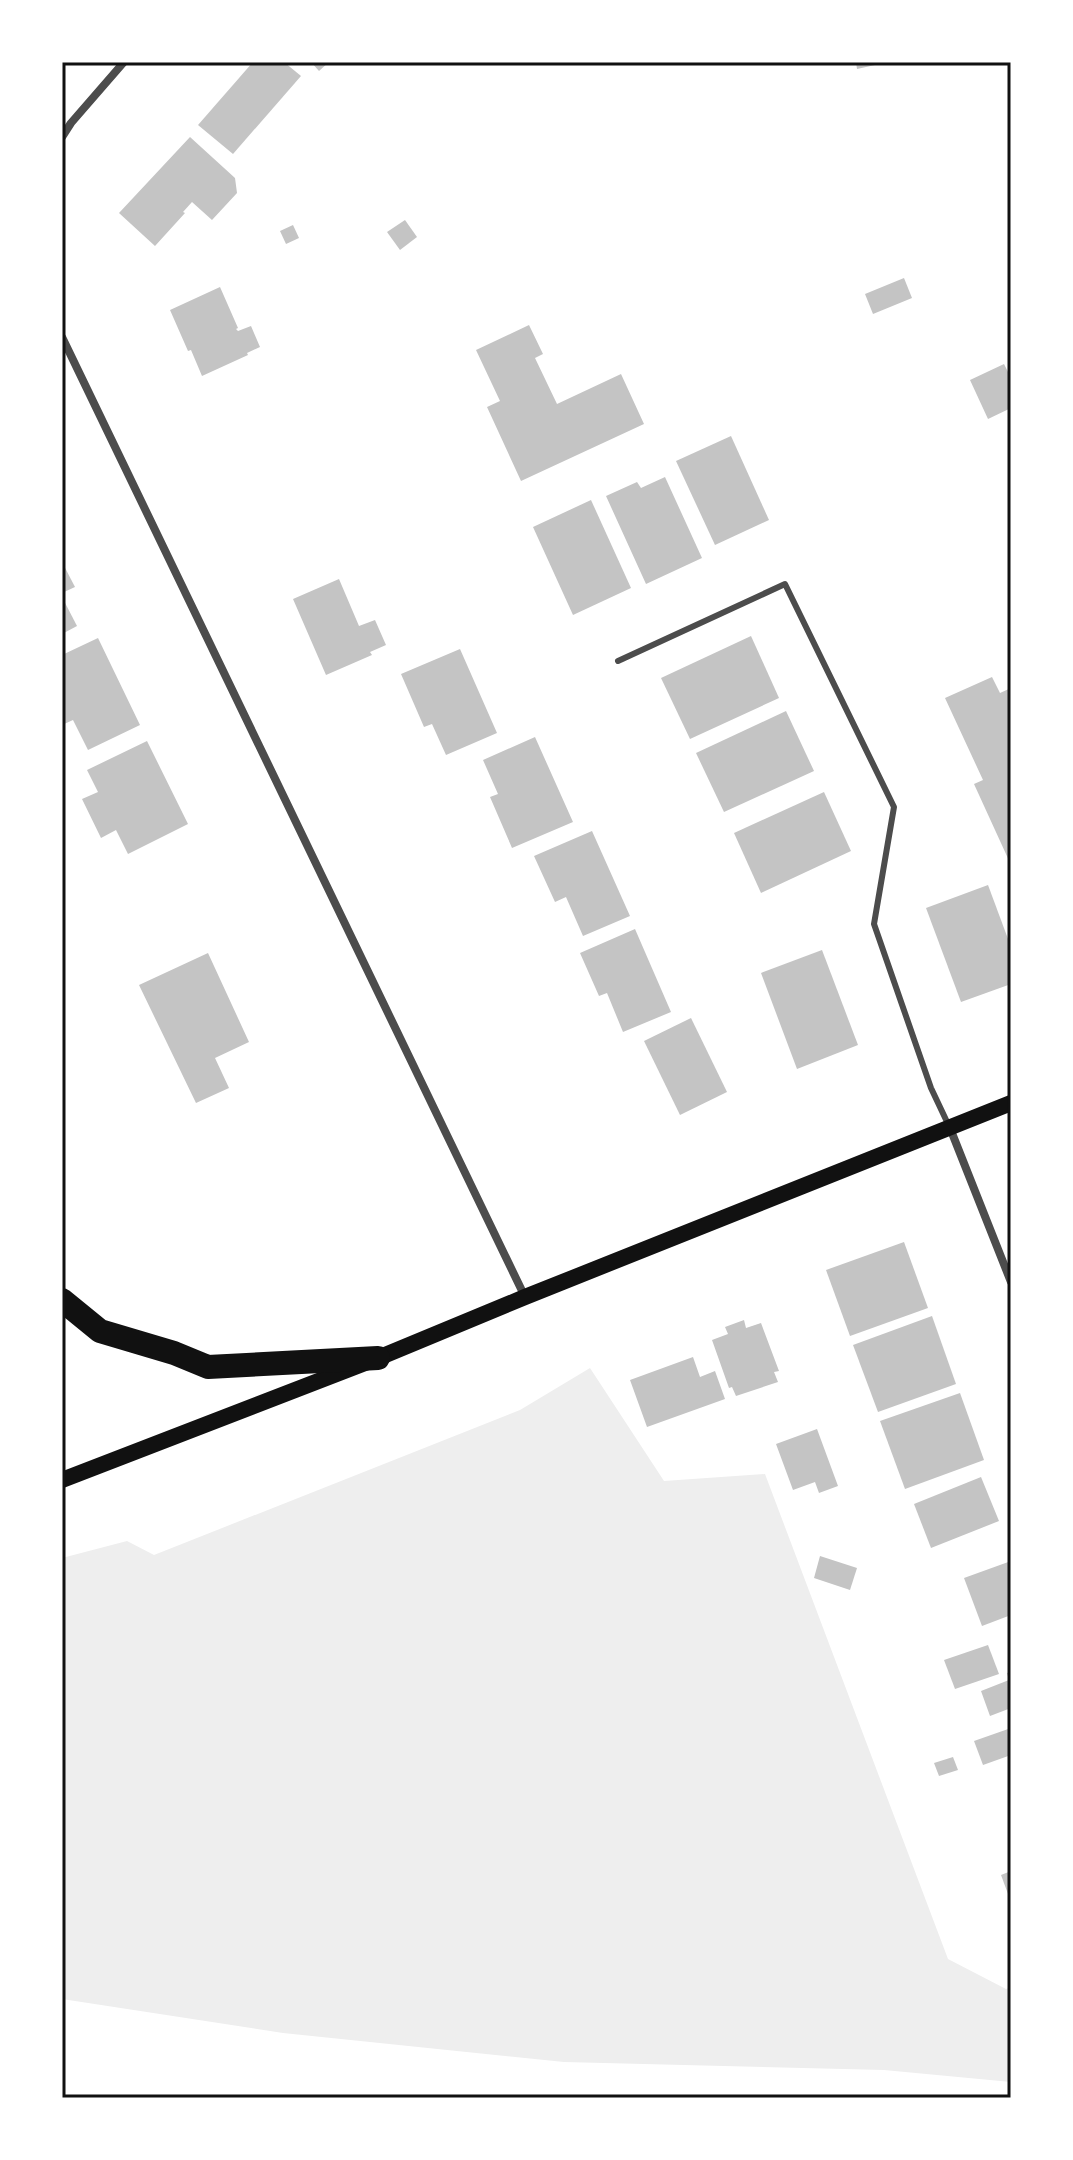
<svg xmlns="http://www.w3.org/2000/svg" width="1073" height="2160" font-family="'Open Sans',sans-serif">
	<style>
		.green { fill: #eee }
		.building { fill: #c4c4c4 }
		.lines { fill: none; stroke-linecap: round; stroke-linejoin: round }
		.service { stroke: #4c4c4c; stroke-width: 6 }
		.minor { stroke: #4c4c4c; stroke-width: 8 }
		.secondary { stroke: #111; stroke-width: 16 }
		.motorway { stroke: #111; stroke-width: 24 }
		.neatline { fill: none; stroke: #111; stroke-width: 3 }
	</style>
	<rect width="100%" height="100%" fill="#fff"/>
	<polygon class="green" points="590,1368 664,1481 765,1474 948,1959 1006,1989 1011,1987 1011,2082 884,2070 564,2062 283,2033 62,1999 62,1558 127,1541 154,1555 520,1410"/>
	<g class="building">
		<polygon points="253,62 284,62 301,76 233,154 198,125"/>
		<polygon points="311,62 329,62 319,71"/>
		<polygon points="856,62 884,62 884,63 857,69"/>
		<polygon points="190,137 235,178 237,193 212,220 192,202 183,212 185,213 155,246 119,213"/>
		<polygon points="405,220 417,237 400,250 387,232"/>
		<polygon points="293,225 299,238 286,244 280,231"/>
		<polygon points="904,278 912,298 873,314 865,294"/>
		<polygon points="220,287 238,328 236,329 238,331 251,326 260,347 247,353 248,355 202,376 191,350 188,351 170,310"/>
		<polygon points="529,325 543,354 535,358 557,404 621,374 644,424 521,481 487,407 500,401 476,350"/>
		<polygon points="1004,364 1011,378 1011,408 988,419 970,380"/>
		<polygon points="731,436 769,520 715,545 676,461"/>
		<polygon points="665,477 702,558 646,584 606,496 637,482 641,488"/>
		<polygon points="591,500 631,588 573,615 533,527"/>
		<polygon points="62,562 75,587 62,593"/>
		<polygon points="339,579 359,626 375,620 386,645 370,652 372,655 326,675 293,599"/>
		<polygon points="62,597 77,626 62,634"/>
		<polygon points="751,636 779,698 690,739 661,678"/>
		<polygon points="98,638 140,725 88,750 73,720 62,725 62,655"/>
		<polygon points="460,649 497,733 446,755 432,724 424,727 401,674"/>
		<polygon points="992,677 1000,693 1011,688 1011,865 974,784 983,780 945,698"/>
		<polygon points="786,711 814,771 724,812 696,753"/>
		<polygon points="535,737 573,822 512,848 490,797 498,794 483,760"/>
		<polygon points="147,741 188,824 128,854 116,830 101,838 82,799 98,792 87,770"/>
		<polygon points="824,792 851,851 761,893 734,833"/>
		<polygon points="592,831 630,916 583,936 566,897 555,902 534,856"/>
		<polygon points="988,885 1011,947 1011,984 961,1002 926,908"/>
		<polygon points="635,929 671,1012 623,1032 607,993 599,996 580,953"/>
		<polygon points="822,950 858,1045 797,1069 761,973"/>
		<polygon points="208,953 249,1042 215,1058 229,1088 196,1103 139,985"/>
		<polygon points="691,1018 727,1092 680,1115 644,1041"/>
		<polygon points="904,1242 928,1308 850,1336 826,1270"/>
		<polygon points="932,1316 956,1384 878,1412 853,1345"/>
		<polygon points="744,1320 746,1328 761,1323 779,1371 774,1372 778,1382 736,1396 732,1387 729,1388 712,1340 728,1334 725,1327"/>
		<polygon points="693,1357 700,1377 715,1371 725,1399 647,1427 630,1380"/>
		<polygon points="960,1393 984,1460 905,1489 880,1421"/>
		<polygon points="817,1429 838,1486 819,1493 815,1482 793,1490 776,1444"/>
		<polygon points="981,1477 999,1521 931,1548 914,1504"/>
		<polygon points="820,1556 857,1568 850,1590 814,1578"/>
		<polygon points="1011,1561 1011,1615 982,1626 964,1578"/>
		<polygon points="988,1645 999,1674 955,1689 944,1660"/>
		<polygon points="1011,1672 1011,1708 990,1716 981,1691 1009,1680 1007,1673"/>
		<polygon points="1011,1728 1011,1755 983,1765 974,1741"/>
		<polygon points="953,1757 958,1770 939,1776 934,1763"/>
		<polygon points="1011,1871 1011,1902 1001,1875"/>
	</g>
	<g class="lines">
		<polyline class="service" points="618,661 785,584 894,807 874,924 931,1088 948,1124"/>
		<g class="minor">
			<polyline points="62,137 71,123 124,62"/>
			<polyline points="62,337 525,1297"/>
			<polyline points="950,1128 1011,1282"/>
		</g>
		<polyline class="secondary" points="62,1480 378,1358 525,1297 1011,1103"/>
		<polyline class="motorway" points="62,1300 100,1331 174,1353 208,1367 378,1358"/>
	</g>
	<rect width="1073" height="2160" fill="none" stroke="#ffffff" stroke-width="128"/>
	<rect x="64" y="64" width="945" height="2032" class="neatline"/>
</svg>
